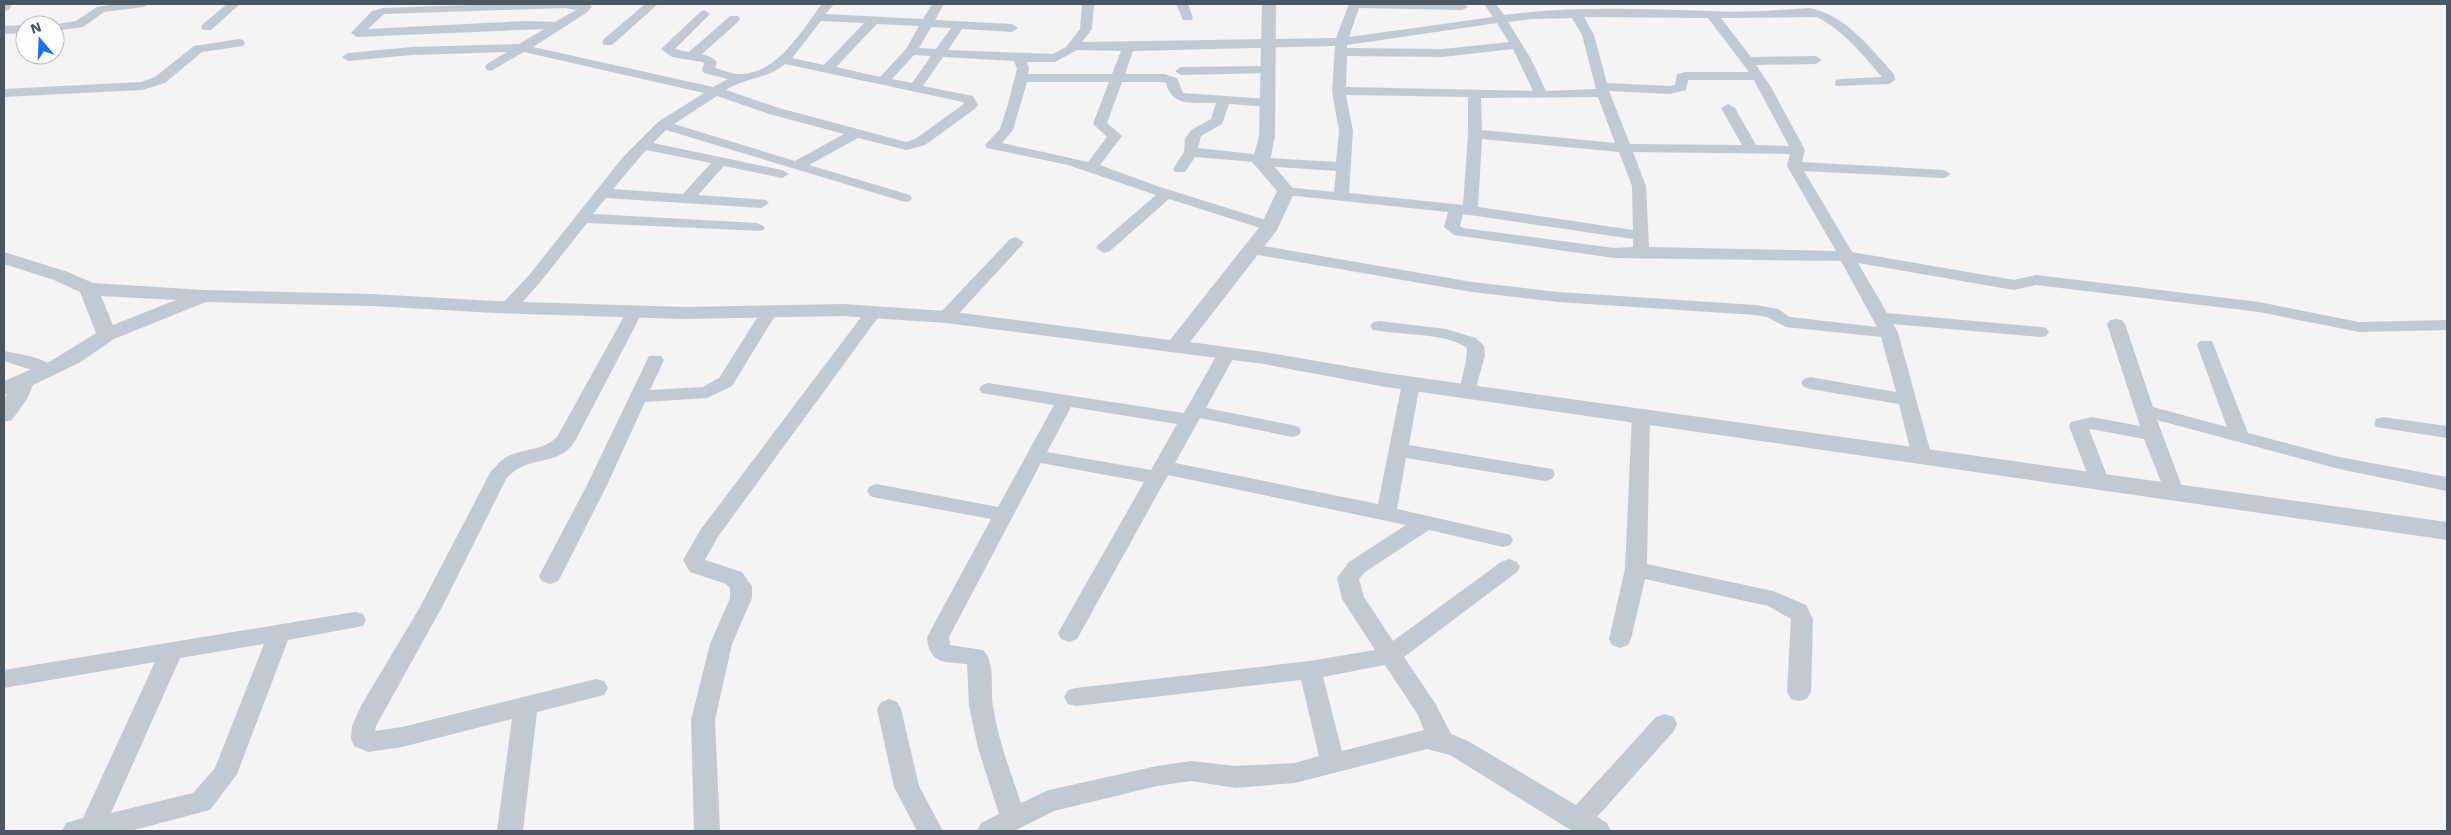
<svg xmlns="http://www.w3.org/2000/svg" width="2451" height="835" font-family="'Work Sans',sans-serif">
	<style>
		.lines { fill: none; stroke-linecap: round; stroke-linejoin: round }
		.minor { fill: #c1cad2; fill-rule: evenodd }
		.tertiary { fill: #c1cad2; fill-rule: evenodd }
	</style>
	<rect width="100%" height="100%" fill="#f5f3f3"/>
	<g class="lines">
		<g class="minor">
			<polygon points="116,4 149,4 143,7 104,12 83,27 55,31 55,25 50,25 76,21 97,7"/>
			<polygon points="227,4 240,4 211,30 203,30 201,27 203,24"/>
			<path d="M 497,4 L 590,5 L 592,7 L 586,13 L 533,47 L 713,87 L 728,79 L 704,73 L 702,70 L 704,63 L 702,62 L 672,57 L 661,49 L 700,12 L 704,10 L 710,14 L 675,49 L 689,52 L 730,16 L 738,16 L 740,19 L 738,22 L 702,54 L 711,57 L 717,62 L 715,68 C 723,70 734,75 742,74 C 779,72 802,30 822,4 L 834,4 L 826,14 L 923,19 L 932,4 L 944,4 L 935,20 L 1012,24 L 1018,28 L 1012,32 L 962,29 L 948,50 L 1053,54 L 1066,47 L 1080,29 L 1082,4 L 1094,4 L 1092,29 L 1082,42 L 1336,38 L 1349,4 L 1463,4 L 1468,7 L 1462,10 L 1359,8 L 1349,37 L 1493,17 L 1484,4 L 1496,4 L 1504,15 C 1571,6 1642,9 1710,11 C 1743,13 1777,10 1810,8 C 1847,16 1869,47 1894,74 L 1895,80 L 1889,84 L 1836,86 L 1835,83 L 1836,80 L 1841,79 L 1882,77 C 1862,54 1844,31 1817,17 L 1721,18 L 1751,57 L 1816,56 L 1822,60 L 1816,64 L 1756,65 L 1771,87 L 1805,150 L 1802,162 L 1944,170 L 1951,174 L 1944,178 L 1804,171 L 1852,252 L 2014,280 L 2036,275 L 2259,302 L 2359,322 L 2447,320 L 2447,330 L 2359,332 L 2259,312 L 2036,285 L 2014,290 L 1858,263 L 1887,313 L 2040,327 L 2046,328 L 2049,332 L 2046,336 L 2040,337 L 1893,324 L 1898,333 L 1932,457 L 1929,461 L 1922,463 L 1915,461 L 1912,457 L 1899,404 L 1810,389 L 1804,387 L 1801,383 L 1804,379 L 1810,377 L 1896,392 L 1881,337 L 1786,327 L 1767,317 L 1756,315 L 1558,302 L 1472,292 L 1252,254 L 1244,249 L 1252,244 L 1472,282 L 1558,292 L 1756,305 L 1778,309 L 1790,317 L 1877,327 L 1841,261 L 1614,258 L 1454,235 L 1444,227 L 1448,212 L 1286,195 L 1279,191 L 1286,187 L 1334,192 L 1336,171 L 1261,166 L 1254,162 L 1195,157 L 1185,172 L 1175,172 L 1173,169 L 1184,152 L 1185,139 L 1191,130 L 1211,119 L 1216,103 C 1195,102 1172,108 1166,83 L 1162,82 L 1122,82 L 1107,123 L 1122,136 L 1100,165 L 1157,186 L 1275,223 L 1278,226 L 1270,231 L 1169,199 L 1110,251 L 1104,253 L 1096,248 L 1098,245 L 1156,195 L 1068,165 L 987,148 L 985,145 L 1000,129 L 1008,104 L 1017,69 L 1014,61 L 943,57 L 923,86 L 973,96 L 978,105 L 976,108 L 925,145 L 911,149 L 906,150 L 858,138 L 809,165 L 910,195 L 912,198 L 910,201 L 905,202 L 666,130 L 653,143 L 782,170 L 789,174 L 782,178 L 724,166 L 698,195 L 766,200 L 769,203 L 761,208 L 606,198 L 593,214 L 757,223 L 762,225 L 765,228 L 762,231 L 587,223 L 542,280 L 514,312 L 502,312 L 500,308 L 502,304 L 530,274 L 623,157 L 658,122 L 704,93 L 524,52 L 491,71 L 487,70 L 485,67 L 487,64 L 507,52 L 412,55 L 348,61 L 342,57 L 348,53 L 412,47 L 519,44 L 544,29 L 357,37 L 351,33 L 372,11 L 383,8 ZM 565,8 L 576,10 L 555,22 L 525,21 L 368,29 L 384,14 ZM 1584,17 L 1708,18 L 1749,72 L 1685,72 L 1677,74 L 1675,85 L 1670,86 L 1607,83 L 1594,35 ZM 1572,18 L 1582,35 L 1596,89 L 1546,91 L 1531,59 L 1508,22 L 1531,19 ZM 821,21 L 864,23 L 824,65 L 792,58 ZM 1497,23 L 1509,42 L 1443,49 L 1347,48 L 1347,45 ZM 877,24 L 919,26 L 906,49 L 880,77 L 836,67 ZM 931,27 L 951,28 L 936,49 L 919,48 ZM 1335,46 L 1332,91 L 1339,131 L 1336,162 L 1269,158 L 1262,155 L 1198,148 L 1201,136 L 1222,124 L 1229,104 L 1268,107 L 1275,103 L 1268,99 L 1183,93 L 1177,78 L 1164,74 L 1125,74 L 1133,51 ZM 1513,49 L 1533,91 L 1346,87 L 1347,56 L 1443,57 ZM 1077,50 L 1121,51 L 1112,74 L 1028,74 L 1029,69 L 1027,62 L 1055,62 ZM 914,55 L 931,56 L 912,83 L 892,79 ZM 785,64 L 963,102 L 964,104 L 915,139 L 906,142 L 779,108 L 726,90 C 744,78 768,79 785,64 ZM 1688,80 L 1754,80 L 1789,146 L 1756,145 L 1735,108 L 1728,104 L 1721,108 L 1742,145 L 1630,144 L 1609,91 L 1670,94 L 1686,90 ZM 1027,82 L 1109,82 L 1093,124 L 1107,137 L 1088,162 L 1002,143 L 1013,130 ZM 1346,95 L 1468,97 L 1468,134 L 1463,205 L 1349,193 L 1353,131 ZM 717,96 L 769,114 L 844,134 L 795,161 L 674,124 ZM 1598,97 L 1615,143 L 1482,130 L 1481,98 ZM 1482,139 L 1619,152 L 1632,186 L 1633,230 L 1478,207 ZM 646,150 L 711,163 L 683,194 L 613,189 ZM 1633,152 L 1790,154 L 1787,166 L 1836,251 L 1649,247 L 1646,186 ZM 1463,214 L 1633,239 L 1633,247 L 1614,248 L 1463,228 L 1460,226 Z"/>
			<polygon points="645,4 658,4 612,45 604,45 602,42 604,39"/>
			<polygon points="1176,4 1188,4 1193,18 1191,20 1183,20"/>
			<polygon points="25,25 25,33 4,34 4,26"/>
			<polygon points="239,39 243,40 245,43 243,46 202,52 165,83 142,90 4,97 4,89 141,82 155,77 194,46"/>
			<polygon points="1268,66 1272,67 1274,70 1272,73 1181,75 1175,71 1181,67"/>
			<polygon points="1016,237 1024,242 1022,245 952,321 940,321 938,317 940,313 1010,239"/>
			<path d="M 635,306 L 641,307 L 643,311 L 575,441 C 557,469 528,453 506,479 L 442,607 L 376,726 L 375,731 L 402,727 L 596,679 L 604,681 L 608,688 L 604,695 L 537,712 L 523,831 L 497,831 L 512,719 L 402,747 L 368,752 L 354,746 L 351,739 L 352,726 L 362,704 L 420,607 L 491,471 C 495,468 498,463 502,460 C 519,447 541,453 557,437 L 627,311 L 629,307 Z"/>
			<polygon points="770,306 776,307 778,311 732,386 707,398 645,402 607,485 561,576 558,581 550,584 542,581 539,576 587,485 649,356 661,356 664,360 650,390 703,387 719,378 764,307"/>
			<polygon points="874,307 880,308 882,312 717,538 705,560 742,572 752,586 752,598 732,644 715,720 720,831 694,831 691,720 710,644 730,598 730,588 726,584 690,572 683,560 701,529 868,308"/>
			<polygon points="2116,319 2122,320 2125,324 2153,407 2227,427 2197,345 2200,341 2212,341 2248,433 2339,457 2447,477 2447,491 2339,469 2157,420 2184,492 2181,497 2174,499 2167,497 2144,439 2091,429 2089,429 2109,481 2106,486 2099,488 2092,486 2069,426 2071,422 2091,417 2140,426 2107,324 2110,320"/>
			<path d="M 1379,321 L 1446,329 L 1476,338 L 1484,346 L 1485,355 L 1474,395 L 1462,395 L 1459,391 L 1466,361 L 1467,348 C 1449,333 1397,335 1373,330 L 1370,326 L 1373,322 Z"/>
			<path d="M 1227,348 L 1233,349 L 1236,353 L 1206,408 L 1292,425 L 1299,427 L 1301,431 L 1299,435 L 1292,437 L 1200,418 L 1175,463 L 1378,504 L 1402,383 L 1405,379 L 1417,379 L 1420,383 L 1409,445 L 1552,469 L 1555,474 L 1552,479 L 1545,481 L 1406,458 L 1397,509 L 1503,533 L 1510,535 L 1513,540 L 1510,545 L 1503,547 L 1429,530 L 1365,572 L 1359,579 L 1364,597 L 1393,641 L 1501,562 L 1509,559 L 1517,562 L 1520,567 L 1517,572 L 1404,657 L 1435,703 L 1451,734 L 1468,741 L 1576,805 L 1656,717 L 1665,714 L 1674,717 L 1677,724 L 1674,731 L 1597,817 L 1607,823 L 1611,831 L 1575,831 L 1569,829 L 1450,755 L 1427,749 L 1295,783 L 1236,788 L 1191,781 L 1157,786 L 1054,811 L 1014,831 L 977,831 L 981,823 L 999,814 L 978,748 L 969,706 L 967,664 C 944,662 929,664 927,637 L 991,519 L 877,498 L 870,496 L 867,491 L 870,486 L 877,484 L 998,507 L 1054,405 L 982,393 L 979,389 L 982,385 L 988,383 L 1184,413 L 1218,353 L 1221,349 ZM 1071,407 L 1177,424 L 1151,470 L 1047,452 ZM 1041,463 L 1144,482 L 1058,633 L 1061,639 L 1069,642 L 1077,639 L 1168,475 L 1406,525 L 1349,562 L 1337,578 L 1342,599 L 1375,650 L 1310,661 L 1076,688 L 1068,690 L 1064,697 L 1068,704 L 1076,706 L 1301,680 L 1319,756 L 1295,763 L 1236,766 L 1191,761 L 1157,766 L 1049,790 L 1021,803 C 1010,771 998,739 993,706 C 990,689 996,662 983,650 L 950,645 L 949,637 ZM 1385,665 L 1418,715 L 1424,730 L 1342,751 L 1323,677 Z"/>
			<path d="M 4,351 C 18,354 47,357 56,370 L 53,374 L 47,375 L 4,361 Z"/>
			<polygon points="1641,409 1648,411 1650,415 1647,564 1773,591 1806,605 1813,619 1811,692 1807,699 1799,701 1791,699 1787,692 1791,619 1768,606 1645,579 1631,639 1628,645 1620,648 1612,645 1609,639 1625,569 1632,415 1634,411"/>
			<polygon points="2383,417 2447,426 2447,438 2376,427 2374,423 2376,419"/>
			<path d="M 355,612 L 363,614 L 366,620 L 363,626 L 288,640 L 237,774 L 210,810 L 130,831 L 62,831 L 66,823 L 83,818 L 155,662 L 4,688 L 4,670 ZM 264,644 L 215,768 L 193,793 L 111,813 L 180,658 Z"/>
			<polygon points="889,699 897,702 901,709 919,786 943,831 917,831 894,787 877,709 881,702"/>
		</g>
		<g class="tertiary">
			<polygon points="4,4 12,4 9,10 4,11"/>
			<path d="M 1262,4 L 1276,4 L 1275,136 L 1270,161 L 1295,191 L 1277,230 L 1190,342 L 1264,352 L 1386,373 L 2447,522 L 2447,540 L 1386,387 L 1264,364 L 946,323 L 843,316 L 684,319 L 495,313 L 372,306 L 206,302 L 114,339 L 79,363 L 33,385 L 27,399 L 12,420 L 4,422 L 4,400 L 7,394 L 4,395 L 4,381 L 51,361 L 96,333 L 80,292 L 54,280 L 4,264 L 4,252 L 68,272 L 93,283 L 205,290 L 372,294 L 495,301 L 684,307 L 843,304 L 946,311 L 1170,340 L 1261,225 L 1277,191 L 1252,162 L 1259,136 ZM 101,296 L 176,300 L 113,325 Z"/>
		</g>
	</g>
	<rect width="2451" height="835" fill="none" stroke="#4a5661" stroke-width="10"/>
	<g transform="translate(40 40) rotate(341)"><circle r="24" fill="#ffffff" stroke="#b7bbc0"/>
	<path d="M0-4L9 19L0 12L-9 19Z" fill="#1a73e8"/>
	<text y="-8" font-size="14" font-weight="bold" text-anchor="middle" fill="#4a5661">N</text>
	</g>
</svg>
